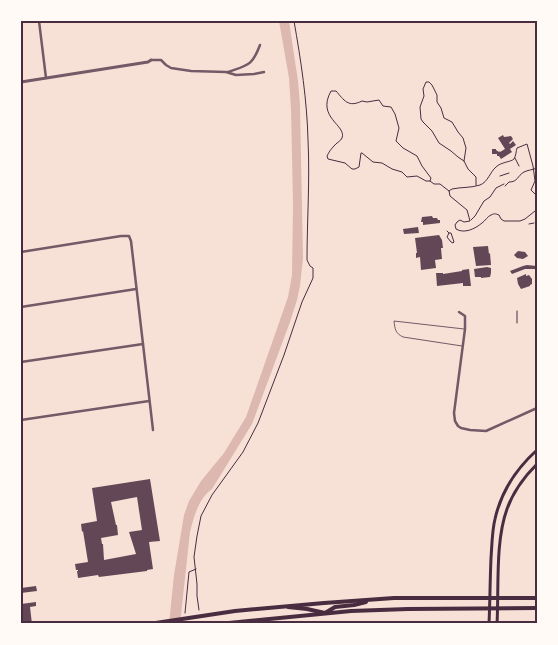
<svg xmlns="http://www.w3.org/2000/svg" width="558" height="645" font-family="'PT Sans',sans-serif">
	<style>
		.water { fill: #dcb8b0 }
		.building { fill: #644757; fill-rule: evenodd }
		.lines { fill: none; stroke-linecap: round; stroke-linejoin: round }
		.path { stroke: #4a2c40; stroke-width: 1 }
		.service { stroke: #755966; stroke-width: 1 }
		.minor { stroke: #755966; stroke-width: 2.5 }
		.tertiary { stroke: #755966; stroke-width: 3 }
		.secondary { stroke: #4a2c40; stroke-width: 3 }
		.primary { stroke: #4a2c40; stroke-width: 4 }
		.neatline { fill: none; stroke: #4a2c40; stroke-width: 2 }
	</style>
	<rect width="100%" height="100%" fill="#f7e1d7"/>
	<path class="water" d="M 279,21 L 289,21 L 298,81 L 300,105 L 303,258 L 300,286 L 297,300 L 290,322 L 252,424 L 212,489 C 198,499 194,517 190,532 L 180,624 L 169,624 L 174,575 L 184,515 L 189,501 L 201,481 L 224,453 L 246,417 L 288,297 L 292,275 L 293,205 L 291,109 L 289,78 Z"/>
	<g class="building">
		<polygon points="503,135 504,137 511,136 513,139 509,143 510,144 513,141 516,145 510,149 512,152 501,159 499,156 497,156 497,154 492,154 492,149 496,149 496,150 499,152 500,151 500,152 505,149 498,138"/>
		<polygon points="432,216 433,218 437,218 438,220 440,220 440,223 423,225 423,222 421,222 422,217"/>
		<polygon points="418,227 419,233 404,234 403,229"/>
		<polygon points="439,235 442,240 443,248 441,248 442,259 435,260 436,268 421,270 420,257 416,258 416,253 417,253 415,238"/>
		<polygon points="488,246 489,254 490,253 491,265 476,266 473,247"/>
		<polygon points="518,251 525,252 528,256 523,259 517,258 514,255"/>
		<polygon points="527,265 537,266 537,269 525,269 512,274 510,271 523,266"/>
		<polygon points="487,267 491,268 491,273 490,277 481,278 481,277 475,277 474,269"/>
		<polygon points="469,269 471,286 463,286 463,283 437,286 436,273 443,273 443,274 462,271 462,270"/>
		<polygon points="526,274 526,276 529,275 532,279 532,284 530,285 530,286 521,289 518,284 517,278"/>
		<path d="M 150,479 L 160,541 L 149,542 L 153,569 L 147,570 L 147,571 L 99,577 L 98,575 L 78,578 L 77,571 L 78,571 L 78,570 L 76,570 L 75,564 L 88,562 L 83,531 L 82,532 L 81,524 L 97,521 L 92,488 ZM 137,497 L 142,530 L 129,532 L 136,554 L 104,560 L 103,544 L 102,544 L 101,538 L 118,535 L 117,525 L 116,525 L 111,502 Z"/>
		<polygon points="36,586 37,591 21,593 21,588"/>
		<polygon points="36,602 36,606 30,607 32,624 22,624 21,604"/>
	</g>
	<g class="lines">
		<g class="path">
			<polyline points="515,158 519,166"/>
			<polyline points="464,161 466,148 463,138 458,132 452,122 444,118 441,108 437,102 437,95 432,85 429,82 426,82 423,89 424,96 420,107 421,119 423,122 432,131 439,143 451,151 458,157 464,161 468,169 476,177 476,185"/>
			<polyline points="500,176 509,173"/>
			<path d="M 430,181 L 431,178 L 422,166 L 417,156 L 403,148 L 396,141 L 399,128 L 395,114 L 391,107 L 383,106 L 379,100 L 367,102 L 362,101 C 348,108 344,100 336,91 L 331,91 C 316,118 347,125 342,138 C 341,141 336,143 334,146 C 331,149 329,152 327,156 L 328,159 L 345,163 L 352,169 L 355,169 L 359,167 L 361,153 L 362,153 L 373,162 L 382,163 L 392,169 L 402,172 L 407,177 L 417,176 L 426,181 L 430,181 L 434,184 L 440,184 L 449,191"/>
			<path d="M 505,186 L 509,182 C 518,182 517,176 524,172 C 528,170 532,170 537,168"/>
			<path d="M 535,211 L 525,219 L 520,221 L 504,221 L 501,219 L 499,215 C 496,214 495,213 491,215 C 488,216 485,221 482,223 C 475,229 464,234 456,229 L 455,225 L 457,222 L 460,220 L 464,222 L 470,221 L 467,210 L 450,196 L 449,191 L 452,189 C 461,187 471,188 480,185 C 488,182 490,172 496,167 C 501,162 511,162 514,159 C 516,156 516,151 517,148 L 527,144 L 533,166 L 535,181 L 531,190 L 537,196"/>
			<polyline points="471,220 475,216 484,201 490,197 496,188 504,184"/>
			<polyline points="529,224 534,223"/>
			<polyline points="447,231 449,233 447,237 451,242 453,243 454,242 451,233 449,233"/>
			<polyline points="536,236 537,235"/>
			<polyline points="517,323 517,311"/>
			<path d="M 199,610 L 197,596 L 197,584 L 194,557 L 197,536 L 201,516 L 212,495 L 243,452 L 258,423 L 284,355 L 302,302 L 313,278 L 313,268 L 310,266 L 307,260 C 307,220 310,180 308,140 C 307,100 301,61 294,21"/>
			<polyline points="185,613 189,572 196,569"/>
		</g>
		<path class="service" d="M 462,346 L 403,337 C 395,333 395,329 394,321 L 464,329"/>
		<g class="minor">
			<polyline points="39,21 46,78"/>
			<polyline points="151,60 161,60 166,65 171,68 191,71 226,72 236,75 254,74 264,72"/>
			<path d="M 228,72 C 248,65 252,66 260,45"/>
			<polyline points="21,252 121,236 129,236 131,241 153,430"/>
			<polyline points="21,307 136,289"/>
			<polyline points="459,312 465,316 465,328"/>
			<polyline points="465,329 454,413 455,421 458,426 461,428 470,430 486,431 537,408"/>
			<polyline points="21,362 143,344"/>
			<polyline points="21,420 149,401"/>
		</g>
		<polyline class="tertiary" points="21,82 148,62 151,60"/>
		<g class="secondary">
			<path d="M 489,624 C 490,602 490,580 491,558 C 492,545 492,531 495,519 C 501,492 516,469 537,450"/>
			<path d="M 497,624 C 499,589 495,542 507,509 C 513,492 524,477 537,464"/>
		</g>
		<g class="primary">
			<polyline points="288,607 307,609 325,613 335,607 354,605 366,602"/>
			<polyline points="149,624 235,611 324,603 394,598 537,598"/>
			<polyline points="219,624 351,611 408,609 537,608"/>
		</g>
	</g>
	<rect width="558" height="645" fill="none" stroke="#fffaf5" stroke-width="45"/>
	<rect x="22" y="22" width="514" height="600" class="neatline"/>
</svg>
